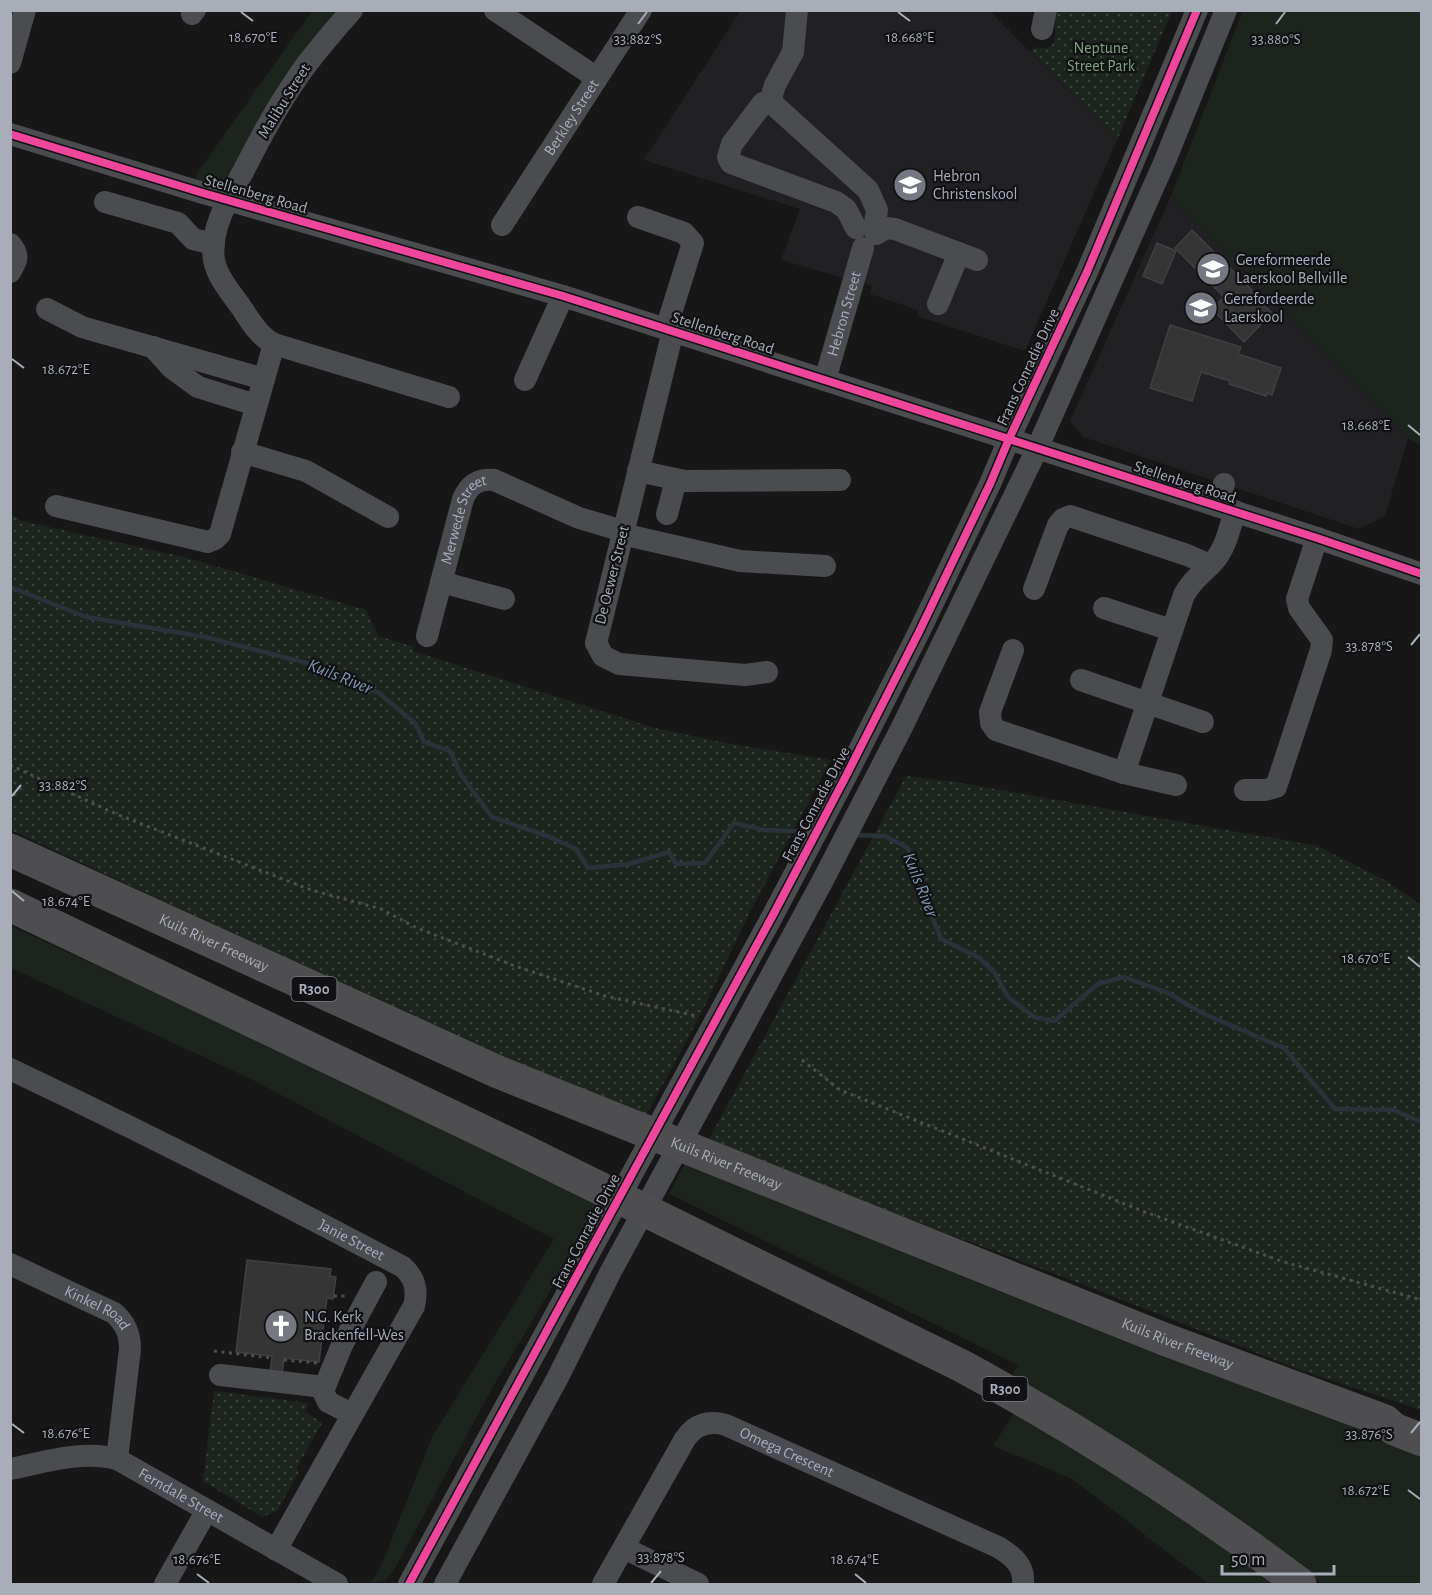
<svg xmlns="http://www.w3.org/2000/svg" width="1432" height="1595" font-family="'Alegreya Sans',sans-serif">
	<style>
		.built { fill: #212123 }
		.green { fill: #1d241e }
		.park { fill: url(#park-dots) }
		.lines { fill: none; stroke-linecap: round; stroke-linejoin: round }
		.stream { stroke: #2a3239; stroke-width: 4.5 }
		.building { fill: #353536; stroke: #3f4043; stroke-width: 1.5 }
		.path { stroke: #4d4e52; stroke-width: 3; stroke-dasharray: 3 4.5; stroke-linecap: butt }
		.minor { stroke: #4b4c50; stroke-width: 22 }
		.highway { stroke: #4e4e51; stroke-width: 33 }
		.cycleway-casing { stroke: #111113; stroke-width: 11 }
		.cycleway { stroke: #ed469a; stroke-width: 8 }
		.ticks { fill: none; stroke: #a8adb8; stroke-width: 2 }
		.labels { text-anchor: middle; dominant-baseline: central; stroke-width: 4.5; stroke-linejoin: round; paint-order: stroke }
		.shield { fill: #111113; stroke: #7b7e86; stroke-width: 1.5 }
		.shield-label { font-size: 15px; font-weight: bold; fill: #a8adb8 }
		.park-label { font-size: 16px; fill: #7fa381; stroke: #111113 }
		.street-label { font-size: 16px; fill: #a8adb8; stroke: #111113 }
		.poi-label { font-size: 16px; fill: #a8adb8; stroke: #111113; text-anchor: start }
		.water-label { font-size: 18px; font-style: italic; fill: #7f9bb3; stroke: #111113 }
		.ticks-label { font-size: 15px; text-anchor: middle; fill: #a8adb8; stroke: #111113; stroke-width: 4.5; stroke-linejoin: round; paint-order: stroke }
	</style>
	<defs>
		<pattern id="park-dots" width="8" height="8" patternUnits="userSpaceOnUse" patternTransform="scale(1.5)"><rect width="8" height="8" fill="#1d241e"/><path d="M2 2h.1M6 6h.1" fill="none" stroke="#3b413d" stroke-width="1.8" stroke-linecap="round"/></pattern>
	</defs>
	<rect width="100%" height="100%" fill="#171717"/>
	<g class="built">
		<polygon points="741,10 990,11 1117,140 1025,351 917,316 918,310 870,294 872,286 781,260 800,209 644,160"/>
		<polygon points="1171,196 1408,438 1385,516 1359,529 1083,437 1070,421"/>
	</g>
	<g class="green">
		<polygon points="1243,10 1421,11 1421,446 1408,438 1171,196"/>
		<path d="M 312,11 L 338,11 L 230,175 C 219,187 209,185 195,181 L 198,172 Z"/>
		<polygon points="11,926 229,1027 597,1203 574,1251 495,1383 393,1572 385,1580 371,1583 382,1564 432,1437 554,1239 249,1078 11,968"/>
		<polygon points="686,1161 950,1263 1421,1454 1421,1584 1323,1584 1264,1541 1008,1381 1018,1365 669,1194"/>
		<polygon points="1015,1411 1043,1426 1279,1584 1209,1584 1072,1479 993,1446"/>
	</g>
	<g class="park">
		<path d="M 1055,11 L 1172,11 L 1117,140 L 1030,51 L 1034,47 C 1064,54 1053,26 1055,11 Z"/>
		<polygon points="11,514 22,521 184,557 366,610 378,636 414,647 413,651 655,728 726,743 831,760 749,914 700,1016 646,1115 477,1048 11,830"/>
		<polygon points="906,776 955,782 1318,846 1388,882 1421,905 1421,1410 1298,1369 1074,1281 856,1199 709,1139"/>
		<polygon points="214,1391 308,1403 306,1412 322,1423 296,1469 299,1472 277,1511 262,1517 203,1481"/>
	</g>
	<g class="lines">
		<g class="stream">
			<polyline points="10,587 86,617 205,637 307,663 379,693 415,723 424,742 450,751 461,775 492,817 550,837 576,849 588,868 629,864 669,852 676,864 705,863 734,823 764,830 810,832"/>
			<polyline points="854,835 885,836 908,848 914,870 941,939 978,957 994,972 1008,997 1034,1017 1054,1021 1098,984 1124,977 1168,993 1202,1013 1284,1048 1335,1109 1393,1110 1422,1122"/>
		</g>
	</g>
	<g class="building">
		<polygon points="1192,230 1252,290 1250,291 1272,313 1244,342 1212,309 1224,297 1175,248"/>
		<polygon points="1157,243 1176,251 1162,284 1143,276"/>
		<polygon points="1170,325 1241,347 1238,354 1281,368 1272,395 1267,393 1266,396 1229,384 1230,381 1201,372 1192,401 1150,388"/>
		<polygon points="247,1260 331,1269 330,1276 336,1277 333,1299 327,1298 319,1362 284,1358 282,1375 270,1373 272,1356 236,1352"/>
	</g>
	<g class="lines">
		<g class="path">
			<polyline points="10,765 116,814 311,890 381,909 417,928 515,966 605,996 697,1016"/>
			<polyline points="802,1060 840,1090 1145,1212 1284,1262 1422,1300"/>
			<polyline points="334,1296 347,1296"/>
			<polyline points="214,1351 272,1358"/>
			<polyline points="284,1360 317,1363"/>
		</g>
		<g class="minor">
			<path d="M 352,10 C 333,32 313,54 297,78 C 277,107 260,138 244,170 C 230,196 209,229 214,260 C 217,277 231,293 241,307 C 251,322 259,336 274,344 L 449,397"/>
			<polyline points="495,10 597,78"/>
			<polyline points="192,14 195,10"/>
			<polyline points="1042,29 1046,10"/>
			<polyline points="10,63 25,10"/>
			<polyline points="770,102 775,85 793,52 797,10"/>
			<polyline points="10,134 203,193 563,296 1317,538 1422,574"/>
			<polyline points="105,202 178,223 193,239 214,244"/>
			<polyline points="638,217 684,233 693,243 666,329"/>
			<path id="s1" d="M 502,225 L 641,10"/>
			<polyline points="856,228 846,209 836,202 731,163 728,157 732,144 763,103 767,102 774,105 868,190 877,210 874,230"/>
			<polyline points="876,234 886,228 895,229 977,260"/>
			<path d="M 10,244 C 20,255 17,261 10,272"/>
			<polyline points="938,304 959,253"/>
			<polyline points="47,309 82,327 264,379"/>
			<polyline points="673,331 596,643 603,656 619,664 745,675 767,672"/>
			<polyline points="153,347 172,368 198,387 256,405"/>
			<polyline points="525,380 563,296"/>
			<path id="s2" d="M 825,380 L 863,248"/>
			<polyline points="242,452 306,471 388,517"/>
			<polyline points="638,471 685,481 840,480"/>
			<polyline points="56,506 208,542 215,539 220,534 274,344"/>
			<polyline points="1217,506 1224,484"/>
			<polyline points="667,514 676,480"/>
			<polyline points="622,534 740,561 825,566"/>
			<polyline points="441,582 504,599"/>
			<polyline points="1034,589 1058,525 1063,519 1070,516 1187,555 1210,565"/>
			<polyline points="1104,608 1171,630"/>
			<path id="s3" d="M 427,636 L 463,499 C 469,485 478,478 494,480 L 579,518 L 623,531"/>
			<polyline points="1013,650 990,712 991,723 996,730 1124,773 1176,785"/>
			<polyline points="1081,680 1203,722"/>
			<path d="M 1124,773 L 1184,595 C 1192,579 1204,573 1215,560 C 1226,547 1230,527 1235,511"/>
			<polyline points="1245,790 1265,790 1276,787 1321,650 1322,640 1299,608 1297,599 1317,538"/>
			<path id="s4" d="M 10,1069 C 143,1132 273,1198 403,1267 C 415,1278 418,1290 414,1306 L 276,1550"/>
			<path id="s5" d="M 10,1264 L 114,1313 C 125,1323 130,1333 130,1349 L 117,1459"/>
			<polyline points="220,1375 324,1387"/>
			<polyline points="352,1414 328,1402 323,1391 342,1345 376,1282"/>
			<path id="s6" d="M 10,1469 C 46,1462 81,1450 117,1459 L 337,1584"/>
			<polyline points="624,1548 698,1584"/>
			<polyline points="165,1584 207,1510"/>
			<polyline points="409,1584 773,915 845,778 919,632 990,484 1009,439 1087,272 1197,10"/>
			<polyline points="445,1584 557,1379 610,1273 822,882 902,727 1037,449 1164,163 1226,10"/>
			<path id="s7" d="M 603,1584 L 685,1439 C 695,1424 709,1420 726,1425 L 998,1547 C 1013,1556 1025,1566 1023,1584"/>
		</g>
		<g class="highway">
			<path id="s8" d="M 10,850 L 498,1072 L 1164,1339 L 1385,1421 L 1394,1429 L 1422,1440"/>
			<path d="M 10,905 L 518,1148 L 962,1366 C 1081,1431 1193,1503 1300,1584"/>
		</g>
		<defs>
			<g id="cycleway">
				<polyline points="10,134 203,193 563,296 1317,538 1422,574"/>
				<polyline points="409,1584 773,915 845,778 919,632 990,484 1009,439 1087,272 1197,10"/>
			</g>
		</defs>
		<use href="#cycleway" class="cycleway-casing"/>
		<use href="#cycleway" class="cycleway"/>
	</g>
	<path class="ticks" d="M 241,12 L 253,21M 898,12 L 910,21M 638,24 L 647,12M 1276,24 L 1285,12M 12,359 L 24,368M 1408,425 L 1420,435M 1411,645 L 1420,634M 12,796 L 21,785M 12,891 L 24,901M 1408,957 L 1420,967M 12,1424 L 24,1433M 1411,1433 L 1420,1422M 1408,1490 L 1420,1499M 197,1574 L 209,1583M 855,1574 L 866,1583M 651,1583 L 661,1571"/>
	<defs>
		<symbol id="school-disc" viewBox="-11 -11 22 22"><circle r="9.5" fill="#757880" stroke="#111113"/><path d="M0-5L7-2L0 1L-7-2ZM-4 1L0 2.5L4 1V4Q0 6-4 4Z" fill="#fff"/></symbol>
		<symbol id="church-disc" viewBox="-11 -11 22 22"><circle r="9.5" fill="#757880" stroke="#111113"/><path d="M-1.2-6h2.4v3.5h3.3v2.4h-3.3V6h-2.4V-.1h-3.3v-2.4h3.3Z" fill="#fff"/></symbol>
	</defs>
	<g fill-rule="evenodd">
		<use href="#school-disc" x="891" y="166" width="38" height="38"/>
		<use href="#school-disc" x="1194" y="250" width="38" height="38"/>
		<use href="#school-disc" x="1182" y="289" width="38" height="38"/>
		<use href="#church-disc" x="262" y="1307" width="38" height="38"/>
	</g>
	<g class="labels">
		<g class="shield">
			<rect x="291.5" y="977" width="45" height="24" rx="4.5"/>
			<rect x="982.5" y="1377" width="45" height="24" rx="4.5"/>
		</g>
		<g class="shield-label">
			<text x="314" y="989">R300</text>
			<text x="1005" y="1389">R300</text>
		</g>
		<g class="park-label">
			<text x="1101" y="48">Neptune<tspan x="1101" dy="18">Street Park</tspan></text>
		</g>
		<g class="street-label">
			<text transform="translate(284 101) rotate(-58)">Malibu Street</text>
			<text stroke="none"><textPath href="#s1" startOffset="128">Berkley Street</textPath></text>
			<text transform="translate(256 194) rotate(16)">Stellenberg Road</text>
			<text stroke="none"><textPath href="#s2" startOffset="69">Hebron Street</textPath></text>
			<text transform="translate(723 333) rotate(18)">Stellenberg Road</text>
			<text transform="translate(1028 367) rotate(-65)">Frans Conradie Drive</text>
			<text transform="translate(1185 482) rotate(18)">Stellenberg Road</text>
			<text stroke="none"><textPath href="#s3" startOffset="124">Merwede Street</textPath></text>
			<text transform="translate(612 575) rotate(-76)">De Oewer Street</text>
			<text transform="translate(816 804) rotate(-62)">Frans Conradie Drive</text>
			<text stroke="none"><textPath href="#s8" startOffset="224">Kuils River Freeway</textPath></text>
			<text stroke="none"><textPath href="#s8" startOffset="782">Kuils River Freeway</textPath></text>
			<text transform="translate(586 1231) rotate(-62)">Frans Conradie Drive</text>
			<text stroke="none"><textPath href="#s4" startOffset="382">Janie Street</textPath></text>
			<text stroke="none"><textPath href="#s5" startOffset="98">Kinkel Road</textPath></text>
			<text stroke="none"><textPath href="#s8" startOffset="1268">Kuils River Freeway</textPath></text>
			<text stroke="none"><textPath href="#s7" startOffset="280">Omega Crescent</textPath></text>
			<text stroke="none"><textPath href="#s6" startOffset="182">Ferndale Street</textPath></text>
		</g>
		<g class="poi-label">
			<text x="933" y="176">Hebron<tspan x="933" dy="18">Christenskool</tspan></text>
			<text x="1236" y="260">Gereformeerde<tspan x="1236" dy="18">Laerskool Bellville</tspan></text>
			<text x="1224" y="299">Gerefordeerde<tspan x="1224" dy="18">Laerskool</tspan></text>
			<text x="304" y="1317">N.G. Kerk<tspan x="304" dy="18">Brackenfell-Wes</tspan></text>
		</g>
		<g class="water-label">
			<text transform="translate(340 677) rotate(22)">Kuils River</text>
			<text transform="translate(920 885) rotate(68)">Kuils River</text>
		</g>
	</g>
	<g class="ticks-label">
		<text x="910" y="42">18.668°E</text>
		<text x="253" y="42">18.670°E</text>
		<text x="638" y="44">33.882°S</text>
		<text x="1276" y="44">33.880°S</text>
		<text x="66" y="374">18.672°E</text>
		<text x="1366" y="430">18.668°E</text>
		<text x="1369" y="651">33.878°S</text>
		<text x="63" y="790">33.882°S</text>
		<text x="66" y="906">18.674°E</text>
		<text x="1366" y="963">18.670°E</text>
		<text x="66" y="1438">18.676°E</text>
		<text x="1369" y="1439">33.876°S</text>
		<text x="1366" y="1495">18.672°E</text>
		<text x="661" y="1562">33.878°S</text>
		<text x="197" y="1564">18.676°E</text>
		<text x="855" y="1564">18.674°E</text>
	</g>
	<rect width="1432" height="1595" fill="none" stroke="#a8adb8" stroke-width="24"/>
	<path d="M1222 1565v9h112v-9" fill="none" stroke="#a8adb8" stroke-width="3"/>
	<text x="1231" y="1565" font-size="18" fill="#a8adb8" stroke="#111113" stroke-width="4.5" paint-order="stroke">50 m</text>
</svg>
